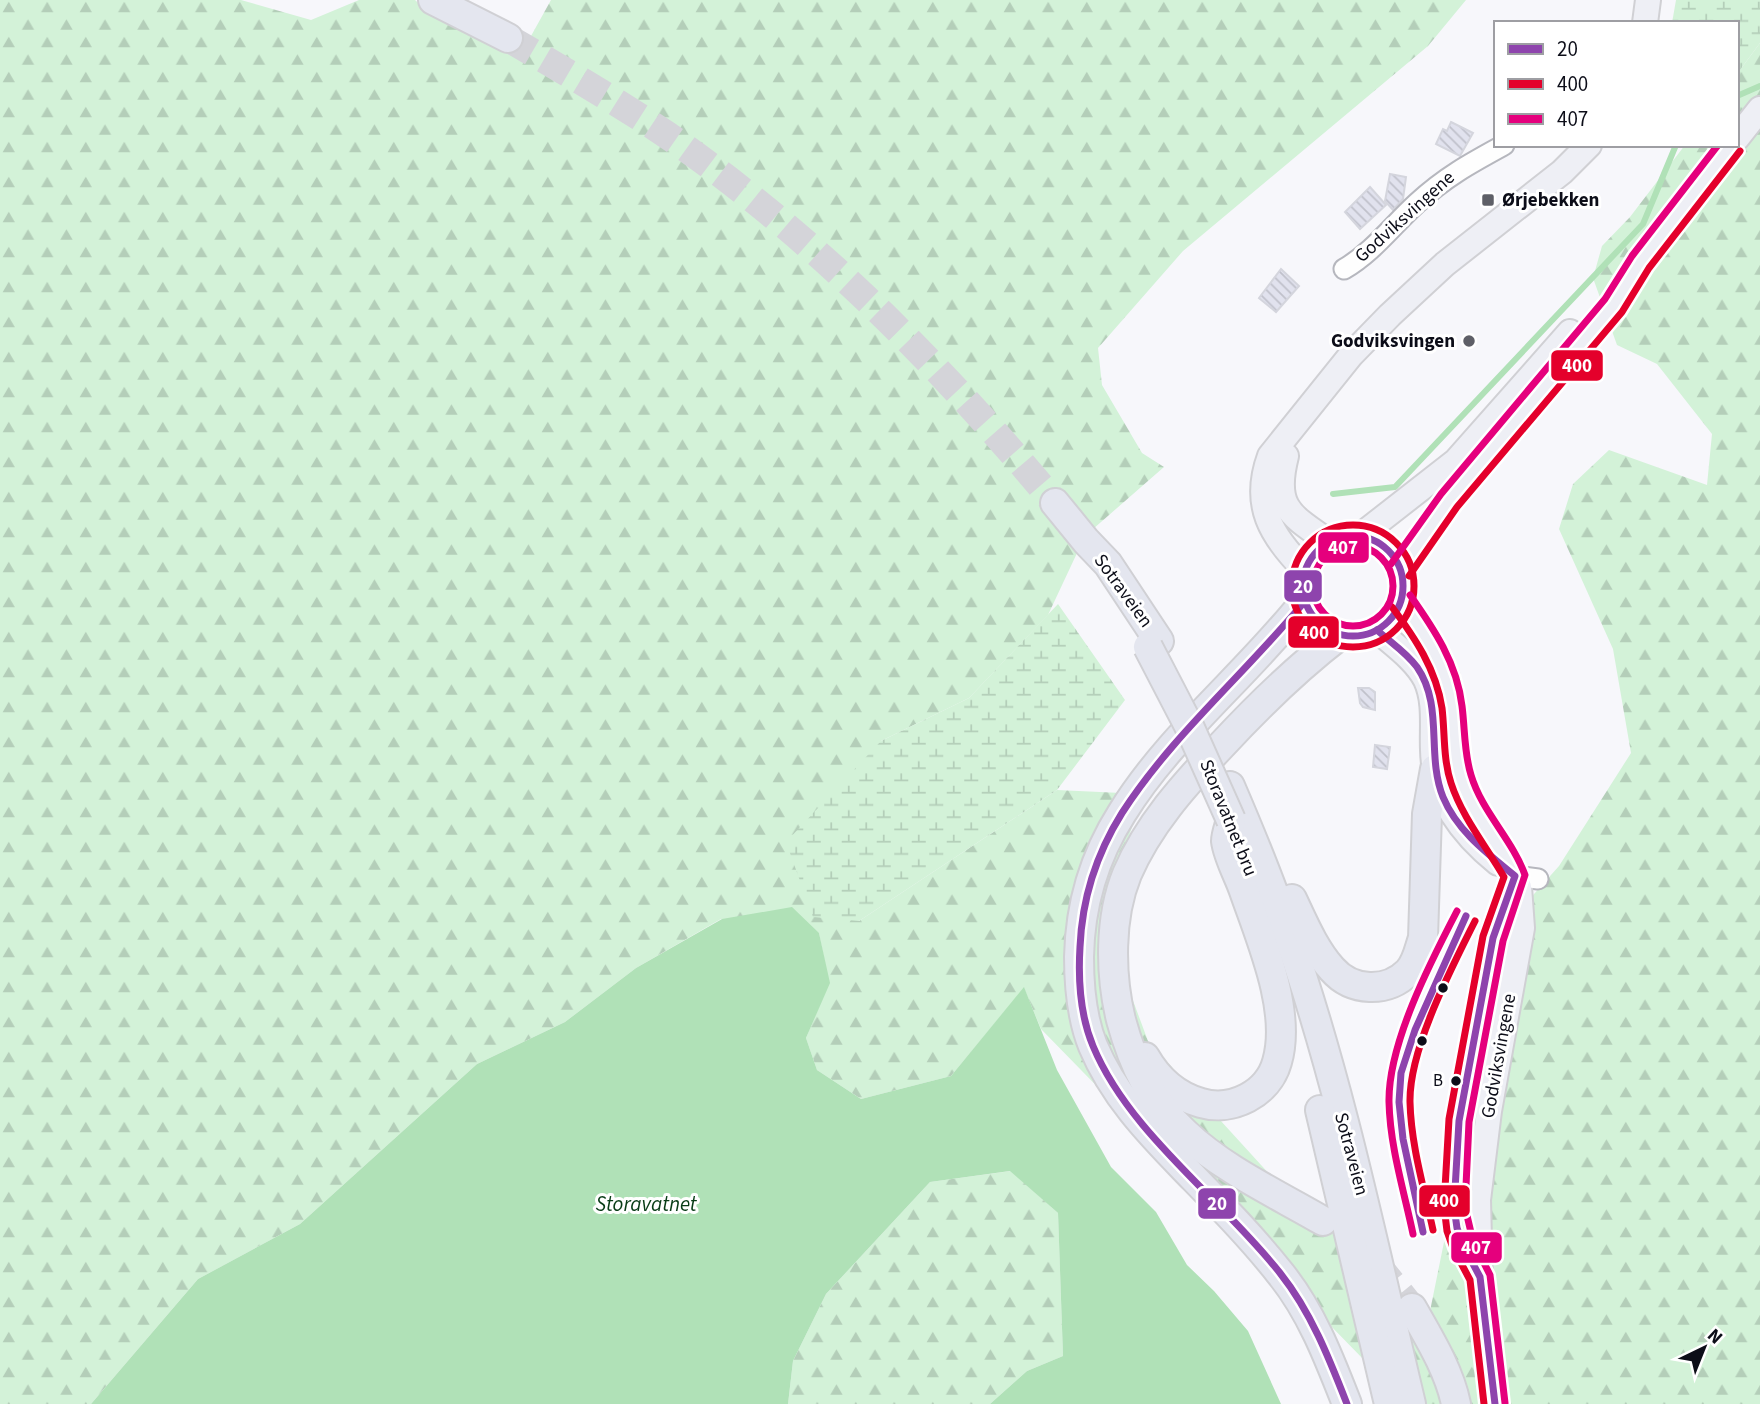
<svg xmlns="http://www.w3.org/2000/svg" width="1760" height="1404" font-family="'Source Sans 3',sans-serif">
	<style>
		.forest { fill: url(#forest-firs) }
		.wetland { fill: url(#wetland-marsh) }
		.water { fill: #b0e1b7 }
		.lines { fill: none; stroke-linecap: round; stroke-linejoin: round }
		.stream { stroke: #b0e1b7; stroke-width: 6 }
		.building { fill: url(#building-back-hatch); stroke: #d4d5dd; stroke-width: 2 }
		.highway-tunnel { stroke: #d4d4d9; stroke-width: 28; stroke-dasharray: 28 14; stroke-linecap: butt }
		.minor-casing { stroke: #b6b7be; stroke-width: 23 }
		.major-casing { stroke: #d0d0d4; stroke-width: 28 }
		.highway-casing { stroke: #d0d0d4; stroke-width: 32 }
		.minor { stroke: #fefefe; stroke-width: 19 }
		.major { stroke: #eeeff5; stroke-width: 24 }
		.highway { stroke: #e4e6ef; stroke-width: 28 }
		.highway-bridge-casing { stroke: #d0d0d4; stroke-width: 32; stroke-linecap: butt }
		.highway-bridge { stroke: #e4e6ef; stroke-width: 28 }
		.bus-1-casing { stroke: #fff; stroke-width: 12 }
		.bus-2-casing { stroke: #fff; stroke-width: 12 }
		.bus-3-casing { stroke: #fff; stroke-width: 12 }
		.bus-1 { stroke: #8e44ad; stroke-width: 7 }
		.bus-2 { stroke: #e4002b; stroke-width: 7 }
		.bus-3 { stroke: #e5007d; stroke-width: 7 }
		.poi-dot { fill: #5e5f67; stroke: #fff; stroke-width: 2.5 }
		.bus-dot { fill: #0c0d18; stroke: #fff; stroke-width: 2.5 }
		.labels { text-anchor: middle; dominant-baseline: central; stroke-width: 6; stroke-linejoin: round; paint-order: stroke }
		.bus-label { font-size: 17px; fill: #0c0d18; stroke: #fff; text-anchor: end }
		.poi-label { font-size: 19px; font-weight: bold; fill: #0c0d18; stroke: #fff; text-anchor: start }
		.street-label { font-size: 19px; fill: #0c0d18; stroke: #fff }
		.water-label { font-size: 21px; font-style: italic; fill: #083c16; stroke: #fff }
		.line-badge { stroke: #fff; stroke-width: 2.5 }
		.badge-label { font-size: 19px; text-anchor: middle; font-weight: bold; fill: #fff }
	</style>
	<defs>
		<pattern id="forest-firs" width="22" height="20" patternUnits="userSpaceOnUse" patternTransform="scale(1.75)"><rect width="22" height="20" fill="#d3f2d8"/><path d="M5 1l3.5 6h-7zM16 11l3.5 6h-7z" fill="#b4ceb9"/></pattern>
		<pattern id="wetland-marsh" width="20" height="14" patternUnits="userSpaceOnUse" patternTransform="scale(1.75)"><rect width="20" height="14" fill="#d3f2d8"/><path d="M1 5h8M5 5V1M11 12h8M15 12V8" fill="none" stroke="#b4ceb9"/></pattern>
		<pattern id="building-back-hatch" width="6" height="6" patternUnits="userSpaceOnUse" patternTransform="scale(1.75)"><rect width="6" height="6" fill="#e1e2ee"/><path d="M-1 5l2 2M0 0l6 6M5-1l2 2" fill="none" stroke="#c0c1cb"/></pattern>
	</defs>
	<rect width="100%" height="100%" fill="#f7f7fb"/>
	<g class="forest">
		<polygon points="0,0 241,0 311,20 359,0 415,0 429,13 526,45 551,0 1466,0 1428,46 1183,251 1098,348 1102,385 1142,453 1164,467 1085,536 1048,615 969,698 881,741 859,921 1057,790 1143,794 1102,917 1148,1041 1293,1200 1429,1316 1509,922 1559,866 1631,753 1613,649 1559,529 1573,484 1609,450 1707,485 1712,434 1657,364 1617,345 1593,278 1602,246 1630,217 1685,145 1737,145 1737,74 1760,43 1760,1404 1407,1404 1041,1029 1024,988 951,1076 861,1099 817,1070 806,1038 829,983 819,933 721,919 636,968 565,1022 477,1064 300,1224 198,1279 91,1404 0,1404"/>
		<polygon points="1011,1171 1058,1213 1063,1356 1027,1371 990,1404 788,1404 793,1361 826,1294 930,1182"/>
	</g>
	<g class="wetland">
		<polygon points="1676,0 1760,0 1760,43 1737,74 1737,23 1672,23"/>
		<polygon points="1058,604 1125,700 1057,790 859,921 813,917 786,842 881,741 969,698"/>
	</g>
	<polygon class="water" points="792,907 819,933 830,983 806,1038 817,1070 861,1099 951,1076 1024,987 1057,1070 1111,1167 1156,1212 1187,1265 1214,1291 1248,1331 1281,1404 990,1404 1027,1371 1063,1356 1058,1213 1010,1171 930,1182 826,1294 793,1361 788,1404 91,1404 198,1279 300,1224 477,1064 565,1022 636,968 722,919"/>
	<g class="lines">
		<g class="stream">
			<polyline points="1737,96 1760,86"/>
			<polyline points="1333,494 1395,487 1643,224 1676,145"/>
		</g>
	</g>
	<g class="building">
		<polygon points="1451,122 1473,133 1460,156 1436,144 1443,129 1447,131"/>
		<polygon points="1390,174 1406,177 1403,199 1393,210 1385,201"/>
		<polygon points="1370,187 1386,205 1360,229 1345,212"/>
		<polygon points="1281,269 1299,286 1276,312 1259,298"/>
		<polygon points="1358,688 1369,688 1375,692 1375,710 1363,707 1360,703"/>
		<polygon points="1375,745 1390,747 1387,769 1373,767"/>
	</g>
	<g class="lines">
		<g class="highway-tunnel">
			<path d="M 508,38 C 561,69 615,100 667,135 C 815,237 940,365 1055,503"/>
			<polyline points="1374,1261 1412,1308"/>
		</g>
		<defs>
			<g id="minor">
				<path d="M 1344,269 C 1373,252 1392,226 1417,203 C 1445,177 1471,163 1504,145"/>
				<polyline points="1515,876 1538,879"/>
			</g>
			<g id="major">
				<polyline points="1645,23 1648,0"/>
				<polyline points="1737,138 1760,109"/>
				<path d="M 1286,456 C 1273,507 1290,515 1329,542"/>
				<circle cx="1353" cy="586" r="50"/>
				<polyline points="1360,536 1456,461 1570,332"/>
				<path d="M 1305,570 C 1271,536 1252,505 1270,456 L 1351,355 L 1390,315 L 1445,264 L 1562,172 L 1589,145"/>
				<polyline points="1400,570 1449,501 1614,305 1640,262 1732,145"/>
				<polyline points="1401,601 1430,641 1447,677 1461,778 1472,806 1504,856 1519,887 1522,928 1489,1111 1478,1200 1480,1277 1495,1404"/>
				<path d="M 1377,630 C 1394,645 1416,660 1426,680 C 1436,702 1432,726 1433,750 C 1434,797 1462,834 1498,863"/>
			</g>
			<g id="highway">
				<polyline points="433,0 508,38"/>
				<polyline points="1055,503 1086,541 1108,564 1159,641"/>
				<path d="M 1305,601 C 1248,674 1170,735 1122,813 C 1094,857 1080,905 1079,957 C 1079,986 1082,1019 1093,1046 C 1113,1094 1148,1131 1184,1168 C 1217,1202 1250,1235 1280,1273 C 1311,1311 1329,1358 1347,1404"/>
				<path d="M 1230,786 C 1252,837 1273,888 1290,940 C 1342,1091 1374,1249 1411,1404"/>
				<path d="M 1292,899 C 1303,922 1314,949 1332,969 C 1352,992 1387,993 1408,972 C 1417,963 1419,949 1423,938 L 1427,814 L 1435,769"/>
				<path d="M 1145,1057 C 1157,1078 1176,1096 1201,1103 C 1232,1112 1268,1094 1277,1062 C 1292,1011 1261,940 1244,891 C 1239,876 1228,857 1226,841 C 1226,835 1229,827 1231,820"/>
				<polyline points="1320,1110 1389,1404"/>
				<path d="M 1323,1221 C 1277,1194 1224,1170 1185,1133 C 1150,1101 1133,1064 1121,1020 C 1110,975 1109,918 1127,874 C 1148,825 1184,785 1220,747 C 1257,707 1297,668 1340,635"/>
				<path d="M 1412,1308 C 1429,1338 1449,1370 1456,1404"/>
			</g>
		</defs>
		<use href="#minor" class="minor-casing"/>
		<use href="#major" class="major-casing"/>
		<use href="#highway" class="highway-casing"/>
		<use href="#minor" class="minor"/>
		<use href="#major" class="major"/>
		<use href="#highway" class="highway"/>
		<defs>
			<polyline id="highway-bridge" points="1148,647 1189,726 1231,820"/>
		</defs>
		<use href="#highway-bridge" class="highway-bridge-casing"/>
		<use href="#highway-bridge" class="highway-bridge"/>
		<defs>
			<g id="bus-1">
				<circle cx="1353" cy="586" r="50"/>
				<path d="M 1305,601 C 1246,673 1173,734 1122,813 C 1097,853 1082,899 1080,947 C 1078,980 1080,1015 1093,1046 C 1129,1133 1222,1199 1280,1273 C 1311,1312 1329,1358 1347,1404"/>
				<path d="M 1377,630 C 1390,642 1406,652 1417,667 C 1444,706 1426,755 1443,797 C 1457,831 1488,854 1515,876 L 1493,938 L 1459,1121 L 1454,1207 L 1457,1228 L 1463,1245 L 1480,1277 L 1495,1404"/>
				<polyline points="1423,1232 1403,1139 1399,1102 1401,1073 1415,1030 1466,916"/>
			</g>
			<g id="bus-2">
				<circle cx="1353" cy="586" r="61"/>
				<polyline points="1409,576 1457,507 1622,312 1649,268 1740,151"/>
				<path d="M 1392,607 C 1415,638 1436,669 1442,708 C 1445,733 1443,759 1451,783 C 1462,817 1486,846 1504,877 L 1483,936 L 1449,1119 L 1444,1206 L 1447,1231 L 1453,1248 L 1470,1280 L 1484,1404"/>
				<path d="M 1433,1230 C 1424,1188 1411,1145 1410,1102 C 1409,1049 1451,969 1475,921"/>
			</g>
			<g id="bus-3">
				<circle cx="1353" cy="586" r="40"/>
				<polyline points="1391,564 1441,494 1605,299 1632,256 1718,145"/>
				<path d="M 1410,595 C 1434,629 1457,663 1462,706 C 1465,729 1464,753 1471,775 C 1482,812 1512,839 1525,875 L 1503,941 L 1469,1122 L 1465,1207 L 1473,1241 L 1490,1275 L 1505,1403"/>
				<path d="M 1413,1234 C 1404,1191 1390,1147 1389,1102 C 1388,1044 1430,963 1457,911"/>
			</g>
		</defs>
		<use href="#bus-1" class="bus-1-casing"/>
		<use href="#bus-2" class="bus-2-casing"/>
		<use href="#bus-3" class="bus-3-casing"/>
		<use href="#bus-1" class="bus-1"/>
		<use href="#bus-2" class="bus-2"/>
		<use href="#bus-3" class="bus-3"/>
	</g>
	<g class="poi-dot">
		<rect x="1481" y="193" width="14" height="14" rx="3.5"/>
		<circle cx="1469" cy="341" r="7"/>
	</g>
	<g class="bus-dot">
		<circle cx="1443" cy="988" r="6"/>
		<circle cx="1422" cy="1041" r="6"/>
		<circle cx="1456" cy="1081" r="6"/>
	</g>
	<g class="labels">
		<g class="bus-label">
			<text x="1443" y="1081">B</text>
		</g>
		<g class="poi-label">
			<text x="1502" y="200">Ørjebekken</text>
			<text x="1455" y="341" text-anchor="end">Godviksvingen</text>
		</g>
		<g class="street-label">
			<text transform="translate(1405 217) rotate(-42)">Godviksvingene</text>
			<text transform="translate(1123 591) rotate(54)">Sotraveien</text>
			<text transform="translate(1228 818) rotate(68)">Storavatnet bru</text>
			<text transform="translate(1499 1056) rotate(-80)">Godviksvingene</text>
			<text transform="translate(1351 1154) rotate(75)">Sotraveien</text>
		</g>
		<g class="water-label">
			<text x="646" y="1204">Storavatnet</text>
		</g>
	</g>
	<g class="line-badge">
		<rect x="1550" y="349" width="54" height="33" rx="7" fill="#e4002b"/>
		<rect x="1317" y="531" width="53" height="33" rx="7" fill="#e5007d"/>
		<rect x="1283" y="569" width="40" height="34" rx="7" fill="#8e44ad"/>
		<rect x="1287" y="615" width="53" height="34" rx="7" fill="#e4002b"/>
		<rect x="1418" y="1184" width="53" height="34" rx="7" fill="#e4002b"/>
		<rect x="1197" y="1187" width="40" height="33" rx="7" fill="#8e44ad"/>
		<rect x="1450" y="1231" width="53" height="33" rx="7" fill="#e5007d"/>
	</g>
	<g class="badge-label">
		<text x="1577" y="372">400</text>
		<text x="1343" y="554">407</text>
		<text x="1303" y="593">20</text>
		<text x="1314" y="639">400</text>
		<text x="1444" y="1207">400</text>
		<text x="1217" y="1210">20</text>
		<text x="1476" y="1254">407</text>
	</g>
	<rect x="1494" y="21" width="245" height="126" fill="#ffffff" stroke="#9e9ea3" stroke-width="2"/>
	<rect x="1508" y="44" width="35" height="10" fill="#8e44ad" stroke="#9e9ea3" stroke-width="2"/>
	<text x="1557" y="56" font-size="21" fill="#0c0d18">20</text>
	<rect x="1508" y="79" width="35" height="10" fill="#e4002b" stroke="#9e9ea3" stroke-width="2"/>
	<text x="1557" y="91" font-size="21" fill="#0c0d18">400</text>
	<rect x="1508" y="114" width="35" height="10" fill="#e5007d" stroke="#9e9ea3" stroke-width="2"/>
	<text x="1557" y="126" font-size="21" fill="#0c0d18">407</text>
	<g transform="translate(1704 1348) rotate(43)" stroke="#ffffff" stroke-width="5" paint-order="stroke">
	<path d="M0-5L12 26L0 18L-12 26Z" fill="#0c0d18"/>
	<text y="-10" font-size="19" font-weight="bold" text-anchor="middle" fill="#0c0d18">N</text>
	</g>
</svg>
